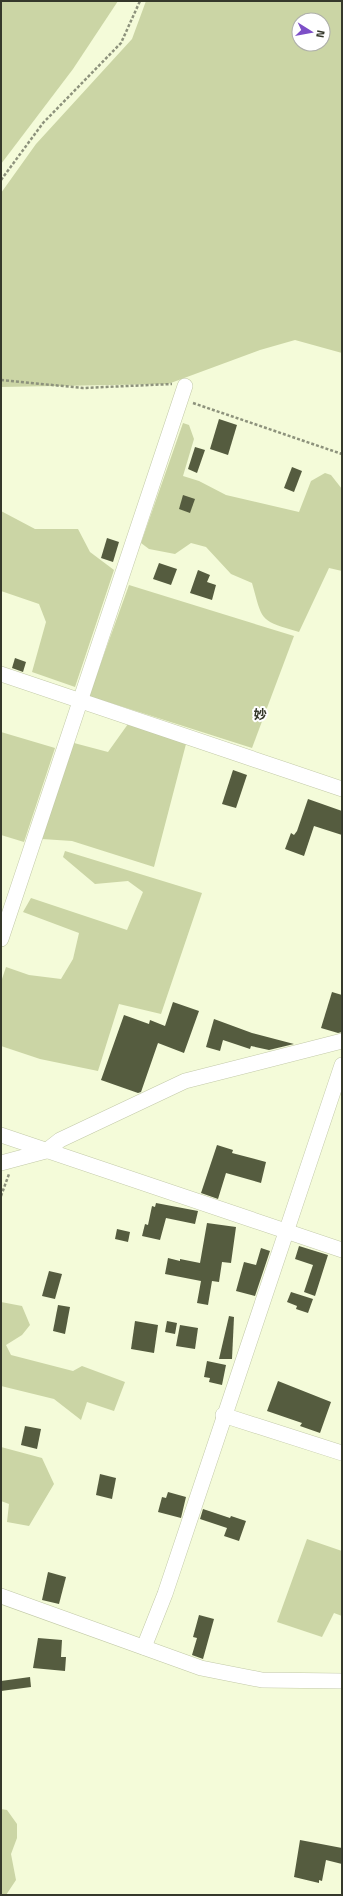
<svg xmlns="http://www.w3.org/2000/svg" width="343" height="1896" font-family="'Titillium Web','Noto Sans JP',sans-serif">
	<style>
		.green { fill: #cbd5a5; fill-rule: evenodd }
		.building { fill: #555c3f }
		.lines { fill: none; stroke-linecap: round; stroke-linejoin: round }
		.street-casing { stroke: #c2c9a8; stroke-width: 16 }
		.path { stroke: #8d927c; stroke-width: 2.5; stroke-dasharray: 3 2; stroke-linecap: butt }
		.street { stroke: #fff; stroke-width: 15 }
		.labels { text-anchor: middle; dominant-baseline: central; stroke-width: 4; stroke-linejoin: round; paint-order: stroke }
		.quarter-label { font-size: 13px; font-weight: bold; fill: #35382b; stroke: #fff }
	</style>
	<rect width="100%" height="100%" fill="#f4fbd9"/>
	<g class="green">
		<polygon points="1,1 118,1 73,69 1,164"/>
		<path d="M 146,1 L 342,1 L 342,353 L 295,340 L 260,350 L 168,384 L 1,387 L 1,193 L 36,144 L 132,39 ZM 299,20 L 323,20 L 323,44 L 299,44 Z"/>
		<path d="M 183,423 L 189,425 L 194,439 L 183,476 L 199,481 L 226,495 L 299,512 L 311,481 L 325,473 L 331,475 L 342,489 L 342,571 L 329,568 L 299,632 C 259,620 263,622 252,583 L 231,574 L 206,547 L 191,543 L 175,554 L 149,549 L 141,543 Z"/>
		<polygon points="1,511 35,529 78,529 90,552 114,570 75,687 32,672 46,622 39,604 1,591"/>
		<polygon points="129,585 294,636 252,748 89,696"/>
		<polygon points="128,724 186,744 154,867 72,841 42,839 74,743 108,752"/>
		<polygon points="1,732 55,748 24,842 1,835"/>
		<polygon points="65,851 202,893 161,1014 119,1004 98,1071 40,1059 1,1046 1,982 6,967 29,975 61,979 73,959 79,933 23,912 31,898 127,930 143,892 128,881 95,884 63,857"/>
		<polygon points="1,1302 22,1306 30,1325 22,1335 6,1345 11,1355 73,1371 82,1366 125,1382 114,1411 87,1402 81,1420 54,1399 1,1386"/>
		<polygon points="1,1447 42,1458 54,1484 29,1526 7,1522 9,1504 1,1501"/>
		<polygon points="307,1539 342,1551 342,1616 334,1613 322,1637 277,1622"/>
		<polygon points="1,1809 7,1810 17,1824 17,1838 11,1854 16,1880 6,1895 1,1895"/>
	</g>
	<g class="building">
		<polygon points="219,419 237,425 228,455 210,449"/>
		<polygon points="195,447 205,450 197,473 188,469"/>
		<polygon points="292,467 302,471 294,492 284,488"/>
		<polygon points="183,495 195,499 190,513 179,509"/>
		<polygon points="107,538 119,542 113,562 101,558"/>
		<polygon points="159,563 177,569 171,585 153,579"/>
		<polygon points="198,570 210,575 207,582 216,585 212,600 190,593"/>
		<polygon points="15,658 26,662 23,672 12,668"/>
		<polygon points="233,770 247,775 236,808 222,804"/>
		<polygon points="308,799 342,811 342,835 314,826 304,856 285,849 291,833 294,835 297,831"/>
		<polygon points="332,992 342,995 342,1032 338,1033 321,1028"/>
		<polygon points="173,1002 199,1011 184,1053 158,1043 141,1092 138,1093 101,1080 124,1015 149,1024 150,1020 165,1026"/>
		<polygon points="214,1019 252,1033 294,1044 269,1050 251,1046 250,1049 223,1040 220,1051 206,1047"/>
		<polygon points="217,1145 233,1150 232,1153 266,1162 261,1183 226,1173 218,1199 201,1193"/>
		<polygon points="156,1203 198,1211 195,1224 166,1218 160,1240 142,1236 145,1224 148,1225 152,1206 155,1207"/>
		<polygon points="207,1223 236,1227 231,1263 222,1262 219,1282 212,1281 208,1305 197,1303 201,1281 165,1274 168,1258 180,1261 180,1259 200,1263"/>
		<polygon points="117,1229 130,1232 128,1242 115,1239"/>
		<polygon points="299,1246 328,1255 315,1296 304,1292 313,1265 295,1259"/>
		<polygon points="261,1248 270,1251 255,1296 236,1291 244,1262 256,1265"/>
		<polygon points="49,1271 62,1274 55,1299 42,1296"/>
		<polygon points="291,1292 313,1299 308,1313 296,1309 297,1306 287,1302"/>
		<polygon points="58,1305 70,1307 65,1334 53,1331"/>
		<polygon points="229,1316 234,1317 232,1359 219,1359"/>
		<polygon points="135,1321 158,1325 154,1353 131,1349"/>
		<polygon points="167,1321 177,1323 175,1334 165,1332"/>
		<polygon points="180,1325 198,1328 195,1349 176,1346"/>
		<polygon points="207,1361 226,1365 222,1385 209,1382 210,1378 204,1377"/>
		<polygon points="278,1381 331,1402 320,1433 300,1426 302,1423 267,1411"/>
		<polygon points="25,1426 41,1429 37,1449 21,1445"/>
		<polygon points="100,1474 116,1478 112,1499 96,1495"/>
		<polygon points="168,1492 186,1497 181,1518 158,1512 162,1497 166,1498"/>
		<polygon points="203,1509 230,1518 231,1516 246,1521 239,1541 224,1536 227,1528 200,1519"/>
		<polygon points="48,1572 66,1577 59,1604 42,1600"/>
		<polygon points="199,1615 214,1619 203,1659 192,1655 197,1638 193,1637"/>
		<polygon points="38,1638 62,1640 61,1657 66,1657 65,1671 33,1668"/>
		<polygon points="30,1677 31,1687 1,1691 1,1681"/>
		<polygon points="300,1840 342,1848 342,1864 326,1860 322,1881 319,1880 319,1883 294,1877"/>
	</g>
	<g class="lines">
		<defs>
			<g id="street">
				<polyline points="1,674 342,789"/>
				<polyline points="1,939 185,386"/>
				<polyline points="1,1135 342,1250"/>
				<polyline points="1,1163 46,1151 60,1140 185,1081 342,1041"/>
				<polyline points="223,1415 342,1453"/>
				<polyline points="1,1596 201,1668 262,1680 342,1681"/>
				<polyline points="144,1647 165,1594 342,1065"/>
			</g>
		</defs>
		<use href="#street" class="street-casing"/>
		<g class="path">
			<polyline points="1,180 43,123 121,43 140,1"/>
			<polyline points="1,380 83,388 172,384"/>
			<polyline points="193,403 342,454"/>
			<polyline points="1,1196 9,1174"/>
		</g>
		<use href="#street" class="street"/>
	</g>
	<g class="labels">
		<g class="quarter-label">
			<text x="260" y="714">妙</text>
		</g>
	</g>
	<rect width="343" height="1896" fill="none" stroke="#35382b" stroke-width="4"/>
	<g transform="translate(311 32) rotate(101)"><circle r="19" fill="#ffffff" stroke="#aeafaa"/>
	<path d="M0-3L7 15L0 10L-7 15Z" fill="#7d4fc7"/>
	<text y="-6" font-size="11" font-weight="bold" text-anchor="middle" fill="#35382b">N</text>
	</g>
</svg>
